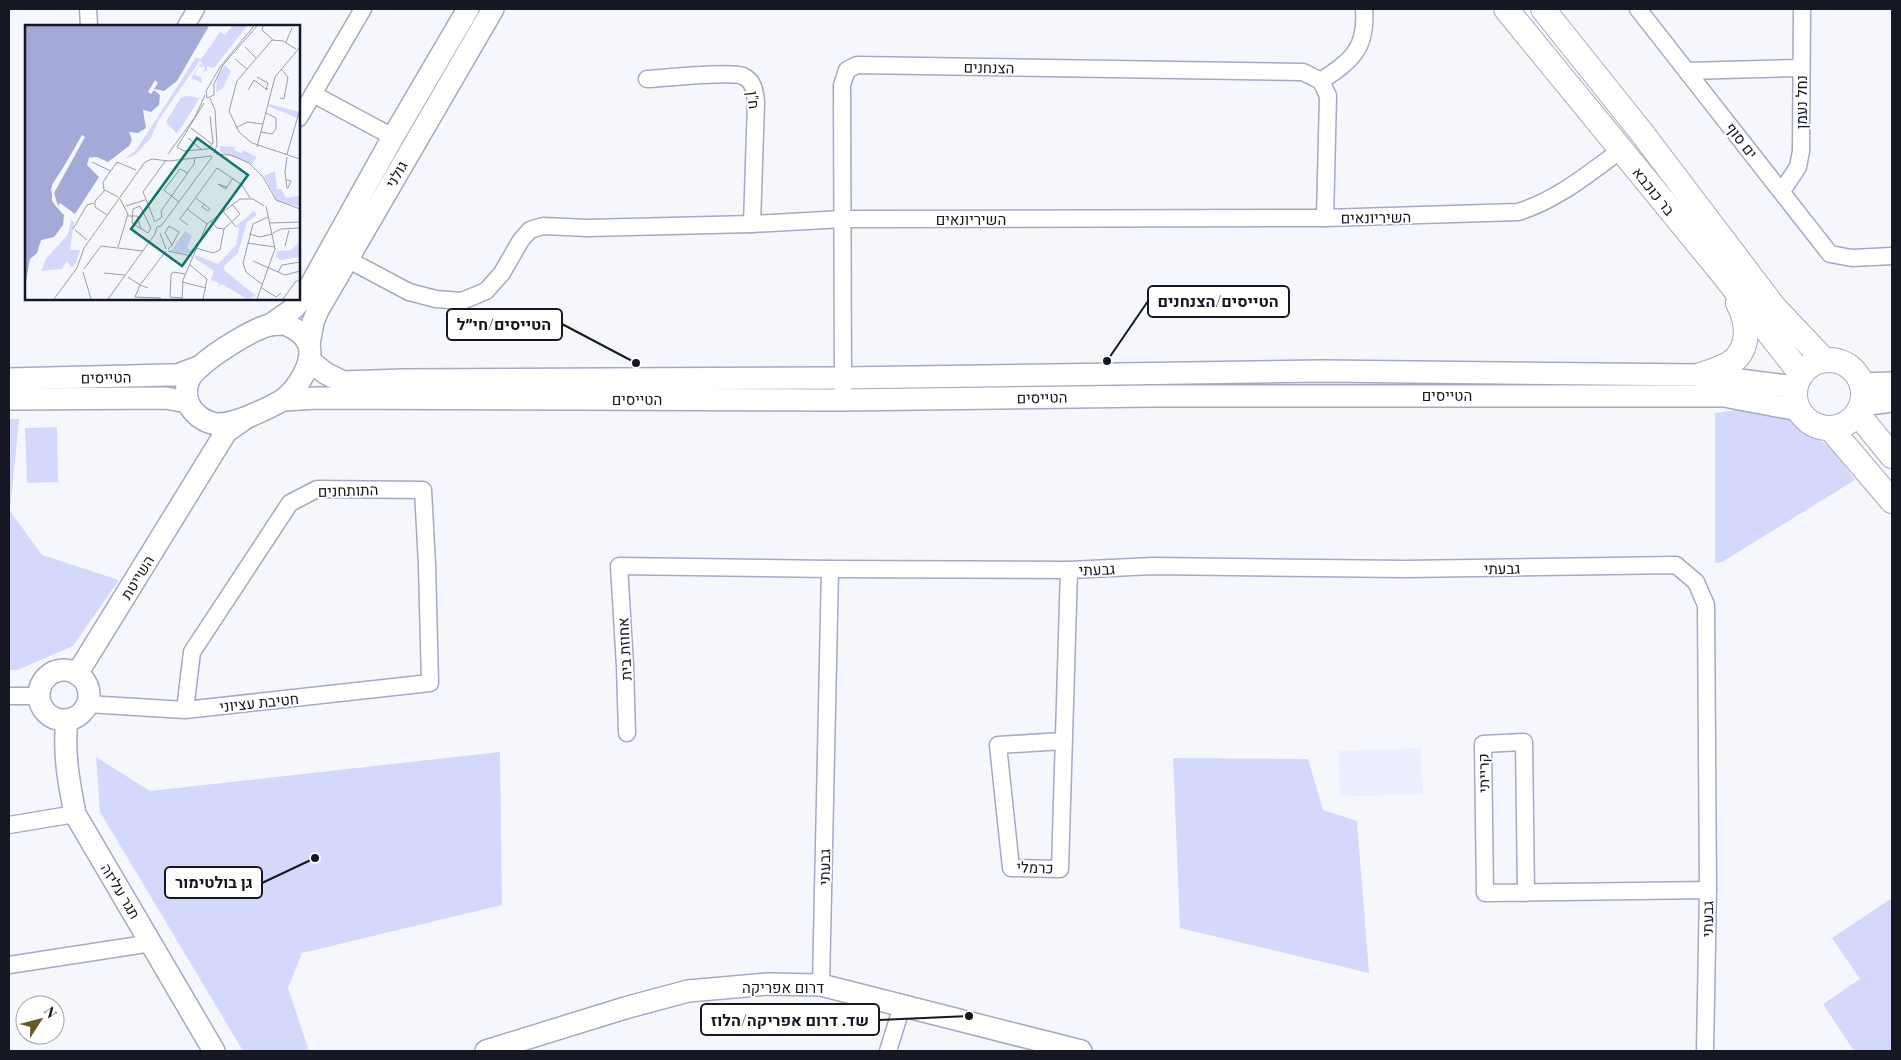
<svg xmlns="http://www.w3.org/2000/svg" width="1901" height="1060" font-family="'Playfair Display',Heebo,serif">
	<style>
		.built { fill: #eceefe }
		.green { fill: #d4d9fb }
		.lines { fill: none; stroke-linecap: round; stroke-linejoin: round }
		.minor-casing { stroke: #a5a9c8; stroke-width: 19 }
		.tertiary-casing { stroke: #a5a9c8; stroke-width: 24 }
		.secondary-casing { stroke: #a5a9c8; stroke-width: 26 }
		.minor { stroke: #fff; stroke-width: 16 }
		.tertiary { stroke: #fff; stroke-width: 21 }
		.secondary { stroke: #fff; stroke-width: 24 }
		.labels { text-anchor: middle; dominant-baseline: central; stroke-width: 4; stroke-linejoin: round; paint-order: stroke }
		.street-label { font-size: 15px; fill: #151722; stroke: #fff }
		.inset-road { fill: none; stroke: #9c9da5; stroke-width: 1 }
		.view { fill: #0f766e; fill-opacity: 0.15; stroke: #0f766e; stroke-width: 2.5 }
		.inset-edge { fill: none; stroke: #151722; stroke-width: 2.5 }
		.leader { fill: none; stroke: #151722; stroke-width: 2 }
		.callout-dot { fill: #151722; stroke: #fff; stroke-width: 2 }
		.callout { fill: #fff; stroke: #151722; stroke-width: 2 }
		.callout-label { font-size: 16px; text-anchor: middle; font-weight: bold; fill: #151722 }
	</style>
	<rect width="100%" height="100%" fill="#f6f7fd"/>
	<polygon class="built" points="1421,748 1423,794 1340,797 1338,751"/>
	<g class="green">
		<polygon points="1753,408 1778,412 1792,420 1831,448 1855,480 1722,562 1715,563 1715,413"/>
		<polygon points="9,419 19,419 10,511 42,555 119,580 73,646 18,670 9,670"/>
		<polygon points="57,427 58,482 27,483 25,428"/>
		<polygon points="500,752 502,905 302,953 288,988 309,1051 243,1051 100,812 96,757 150,791"/>
		<polygon points="1173,758 1308,759 1323,810 1357,821 1369,973 1180,928"/>
		<polygon points="1892,898 1892,1051 1854,1051 1823,1004 1860,979 1832,938"/>
	</g>
	<g class="lines">
		<defs>
			<g id="minor">
				<polyline points="88,9 89,26"/>
				<polyline points="1638,9 1830,254 1852,258 1892,256"/>
				<polyline points="186,26 196,9"/>
				<polyline points="1687,71 1801,68"/>
				<path d="M 647,79 C 665,78 731,71 743,76 C 754,81 755,92 756,102 L 752,224"/>
				<path d="M 1321,81 C 1352,60 1367,49 1364,9"/>
				<polyline points="313,94 393,137"/>
				<polyline points="299,118 363,9"/>
				<polyline points="1782,191 1798,167 1801,151 1802,9"/>
				<path d="M 347,259 L 409,292 L 436,299 L 462,301 L 486,291 L 502,273 L 521,240 L 530,230 L 543,226 L 588,228 L 752,224 L 843,219 L 1325,218 L 1518,212 C 1557,200 1588,174 1621,150"/>
				<polyline points="843,388 842,85 847,70 857,65 1303,72 1321,81 1328,96 1325,218"/>
				<polyline points="9,696 39,696"/>
				<polyline points="87,704 185,710 430,683 427,565 423,490 317,489 290,503 192,652 185,710"/>
				<polyline points="627,733 625,666 619,566 830,569 1069,570 1153,566 1405,569 1676,565 1696,582 1706,605 1708,890 1705,1051"/>
				<polyline points="1063,741 998,745 1011,868 1060,869 1069,570"/>
				<polyline points="9,825 75,814"/>
				<polyline points="1526,893 1524,742 1483,744 1485,893 1708,890"/>
				<polyline points="9,965 152,943"/>
				<polyline points="821,985 830,569"/>
				<polyline points="888,1051 902,1006"/>
			</g>
			<g id="tertiary">
				<path d="M 285,324 C 294,328 304,333 308,343 C 316,361 297,389 284,399 C 274,406 261,411 250,416 C 240,420 227,425 216,424 C 206,422 197,417 191,408 C 186,400 185,389 189,380 C 196,363 252,329 270,325 C 275,324 281,324 285,324 Z"/>
				<polyline points="270,325 293,309 304,297 393,137 468,9"/>
				<polyline points="309,344 313,322 318,310 493,9"/>
				<polyline points="309,360 325,373 343,382 403,380 843,378 1322,371 1701,375 1795,387"/>
				<polyline points="9,379 169,375 177,375 201,366"/>
				<polyline points="1861,384 1892,383"/>
				<polyline points="9,399 166,398 187,402"/>
				<polyline points="283,400 317,398 842,400 1153,396 1724,396 1799,410"/>
				<polyline points="1861,405 1892,401"/>
				<circle cx="64" cy="695" r="25"/>
				<polyline points="77,674 226,432 243,420"/>
				<path d="M 67,720 C 63,752 69,783 75,814 L 214,1051"/>
				<polyline points="486,1051 625,1008 688,991 768,984 821,985 1081,1051"/>
			</g>
			<g id="secondary">
				<polyline points="1506,9 1722,273 1801,374"/>
				<polyline points="1543,9 1642,133 1774,307 1824,360"/>
				<circle cx="1829" cy="394" r="34"/>
				<path d="M 1701,375 C 1709,372 1719,369 1727,365 C 1751,352 1749,323 1738,303"/>
				<polyline points="1857,413 1892,456"/>
				<polyline points="1830,428 1892,501"/>
			</g>
		</defs>
		<use href="#minor" class="minor-casing"/>
		<use href="#tertiary" class="tertiary-casing"/>
		<use href="#secondary" class="secondary-casing"/>
		<use href="#minor" class="minor"/>
		<use href="#tertiary" class="tertiary"/>
		<use href="#secondary" class="secondary"/>
	</g>
	<g class="labels">
		<g class="street-label">
			<text transform="translate(989 67) rotate(1)">הצנחנים</text>
			<text transform="translate(754 100) rotate(83)">ח"ן</text>
			<text transform="translate(1801 102) rotate(-90)">נחל נעמן</text>
			<text transform="translate(1742 140) rotate(52)">ים סוף</text>
			<text transform="translate(396 174) rotate(-60)">גולני</text>
			<text transform="translate(1654 191) rotate(51)">בר כוכבא</text>
			<text transform="translate(1376 217) rotate(-1)">השיריונאים</text>
			<text x="971" y="219">השיריונאים</text>
			<text transform="translate(106 377) rotate(-1)">הטייסים</text>
			<text x="1447" y="395">הטייסים</text>
			<text transform="translate(1042 397) rotate(-1)">הטייסים</text>
			<text x="637" y="399">הטייסים</text>
			<text transform="translate(348 490) rotate(-2)">התותחנים</text>
			<text transform="translate(1502 568) rotate(-1)">גבעתי</text>
			<text transform="translate(1097 569) rotate(-2)">גבעתי</text>
			<text transform="translate(137 577) rotate(-58)">השייטת</text>
			<text transform="translate(624 649) rotate(-93)">אחוזת בית</text>
			<text transform="translate(259 702) rotate(-6)">חטיבת עציוני</text>
			<text transform="translate(1483 773) rotate(-91)">קרייתי</text>
			<text transform="translate(824 867) rotate(-89)">גבעתי</text>
			<text transform="translate(1035 867) rotate(2)">כרמלי</text>
			<text transform="translate(121 891) rotate(59)">תגר עליזה</text>
			<text transform="translate(1707 919) rotate(-89)">גבעתי</text>
			<text x="783" y="987">דרום אפריקה</text>
		</g>
	</g>
	<g transform="translate(25 25)">
		<rect width="275" height="275" fill="#f6f7fd"/>
		<path d="M 207,1 L 222,1 L 189,43 L 182,41 L 182,46 L 178,47 L 180,42 L 174,41 L 170,50 L 176,52 L 177,58 L 166,53 L 175,39 L 179,40 L 175,36 L 195,7 L 200,10 ZM 171,32 L 176,34 L 133,96 L 126,113 L 110,130 L 99,134 L 110,126 L 125,104 ZM 200,40 L 206,46 L 198,63 L 191,67 L 192,53 ZM 162,71 L 175,73 L 152,109 L 141,97 L 156,72 ZM 244,79 L 275,87 L 275,94 L 243,81 ZM 195,121 L 211,122 L 209,125 L 216,128 L 218,125 L 232,132 L 227,139 L 195,127 ZM 250,146 L 252,164 L 256,164 L 261,173 L 275,171 L 275,182 L 252,176 L 239,151 ZM 229,186 L 232,190 L 222,197 L 213,228 L 199,241 L 199,245 L 231,271 L 222,274 L 197,259 L 193,262 L 194,258 L 186,255 L 189,246 L 169,233 L 171,230 L 193,239 L 211,220 L 214,204 L 211,201 ZM 46,195 L 49,197 L 45,225 L 55,225 L 51,237 L 47,243 L 42,236 L 37,244 L 16,246 L 21,234 L 43,209 ZM 160,206 L 167,211 L 162,223 L 169,226 L 168,229 L 146,226 ZM 275,216 L 275,232 L 255,235 L 251,232 L 252,226 L 266,225 Z" fill="#d4d9fb"/>
		<path d="M 0,1 L 184,1 L 152,56 L 139,66 L 129,64 L 133,58 L 130,55 L 123,67 L 126,69 L 129,65 L 135,70 L 134,80 L 126,87 L 118,85 L 121,103 L 113,108 L 104,107 L 107,115 L 104,121 L 83,137 L 72,132 L 60,133 L 64,133 L 62,140 L 74,152 L 50,189 L 35,178 L 33,181 L 29,168 L 60,112 L 57,110 L 26,164 L 29,179 L 39,190 L 38,200 L 29,212 L 16,215 L 12,228 L 5,234 L 0,262 Z" fill="#a4aad7"/>
		<path d="M 59,110 L 29,164 L 30,176 L 39,190 L 27,176 L 27,160 Z" fill="#f6f7fd"/>
		<path class="inset-road" d="M 229,1 L 195,42 L 181,66 L 182,73 L 189,70 L 189,59 L 198,40 L 232,1M 238,1 L 237,5 L 248,15M 261,17 L 267,3M 220,22 L 231,33M 271,24 L 258,16 L 247,15 L 212,56 L 204,86 L 214,107 L 227,118 L 275,134M 210,34 L 222,44M 232,52 L 243,58 L 241,65 L 243,63M 223,65 L 229,55 L 241,64M 185,73 L 190,85 L 192,120 L 189,128M 255,73 L 259,74 L 263,52 L 256,44M 166,103 L 187,119M 211,103 L 222,97 L 238,99M 236,107 L 247,109 L 251,104 L 251,93 L 241,88M 163,113 L 177,125M 152,122 L 159,126 L 183,124 L 188,118 L 185,91M 152,122 L 179,78M 232,122 L 250,52 L 275,22M 143,129 L 170,92 L 180,70M 191,129 L 206,130 L 224,138 L 238,152 L 251,175 L 275,184M 262,129 L 275,84M 67,137 L 86,146M 262,155 L 266,156 L 263,163 L 262,163 L 260,147 L 262,132M 202,162 L 193,159 L 201,164 L 202,162 L 208,153M 79,165 L 78,157 L 92,137 L 111,145M 171,173 L 185,184 L 183,186 L 177,182 L 179,179M 154,177 L 139,165 L 155,144 L 163,148M 101,181 L 120,175M 115,181 L 126,203 L 123,208 L 107,198 L 108,184 ZM 162,184 L 182,199M 198,186 L 211,202M 82,190 L 70,182 L 70,176 L 80,165 L 93,172M 103,191 L 112,191 L 116,204M 131,196 L 137,192 L 136,186 L 169,139 L 170,132M 186,196 L 192,203 L 199,204M 130,197 L 118,167 L 141,135M 245,198 L 275,197M 163,200 L 155,194 L 192,143 L 217,160 L 225,173M 48,204 L 62,180 L 69,178M 50,205 L 62,215M 135,208 L 141,224M 248,208 L 256,204 L 275,203M 224,209 L 235,212 L 248,209M 222,218 L 250,222M 260,221 L 264,205M 93,222 L 103,189 L 95,174M 171,223 L 188,228 L 195,225 L 199,204 L 215,189 L 207,179M 143,224 L 147,220 L 154,207 L 144,201 L 140,208 L 147,220M 143,226 L 167,231M 228,236 L 260,250 L 275,246M 165,240 L 182,254 L 178,274M 59,244 L 76,221 L 118,226M 58,247 L 66,274M 253,247 L 257,240 L 275,237M 79,248 L 100,250M 103,252 L 115,260 L 141,226M 157,257 L 181,263M 238,260 L 221,247 L 218,238 L 228,199 L 243,192M 123,263 L 115,260 L 110,272 L 136,273M 237,263 L 251,272 L 256,268M 157,273 L 145,272 L 146,250 L 148,247 L 160,249M 29,274 L 52,243 L 59,223 L 120,137 L 127,134 L 144,136 L 187,131M 83,274 L 130,209 L 132,202 L 136,201 L 187,132M 157,274 L 158,255 L 182,199 L 215,174 L 228,174 L 239,181M 232,274 L 250,224 L 241,181M 258,274 L 271,256 L 275,256"/>
		<path class="view" d="M 172,113 L 223,150 L 157,241 L 106,204 Z"/>
		<rect width="275" height="275" class="inset-edge"/>
	</g>
	<path class="leader" d="M1107 361L1148 301M636 363L562 324M315 858L262 883M969 1016L879 1020"/>
	<g class="callout-dot">
		<circle cx="1107" cy="361" r="5"/>
		<circle cx="636" cy="363" r="5"/>
		<circle cx="315" cy="858" r="5"/>
		<circle cx="969" cy="1016" r="5"/>
	</g>
	<g class="callout">
		<rect x="1148" y="286" width="141" height="31" rx="5"/>
		<rect x="447" y="309" width="115" height="31" rx="5"/>
		<rect x="165" y="867" width="97" height="31" rx="5"/>
		<rect x="701" y="1004" width="178" height="31" rx="5"/>
	</g>
	<g class="callout-label">
		<text x="1218" y="307">הטייסים/הצנחנים</text>
		<text x="504" y="330">הטייסים/חי״ל</text>
		<text x="214" y="888">גן בולטימור</text>
		<text x="790" y="1026">שד. דרום אפריקה/הלוז</text>
	</g>
	<rect width="1901" height="1060" fill="none" stroke="#151722" stroke-width="20"/>
	<g transform="translate(40 1020) rotate(54)"><circle r="24" fill="#ffffff" stroke="#a1a2a7"/>
	<path d="M0-4L9 19L0 12L-9 19Z" fill="#645a27"/>
	<text y="-8" font-size="14" font-weight="bold" text-anchor="middle" fill="#151722">N</text>
	</g>
</svg>
